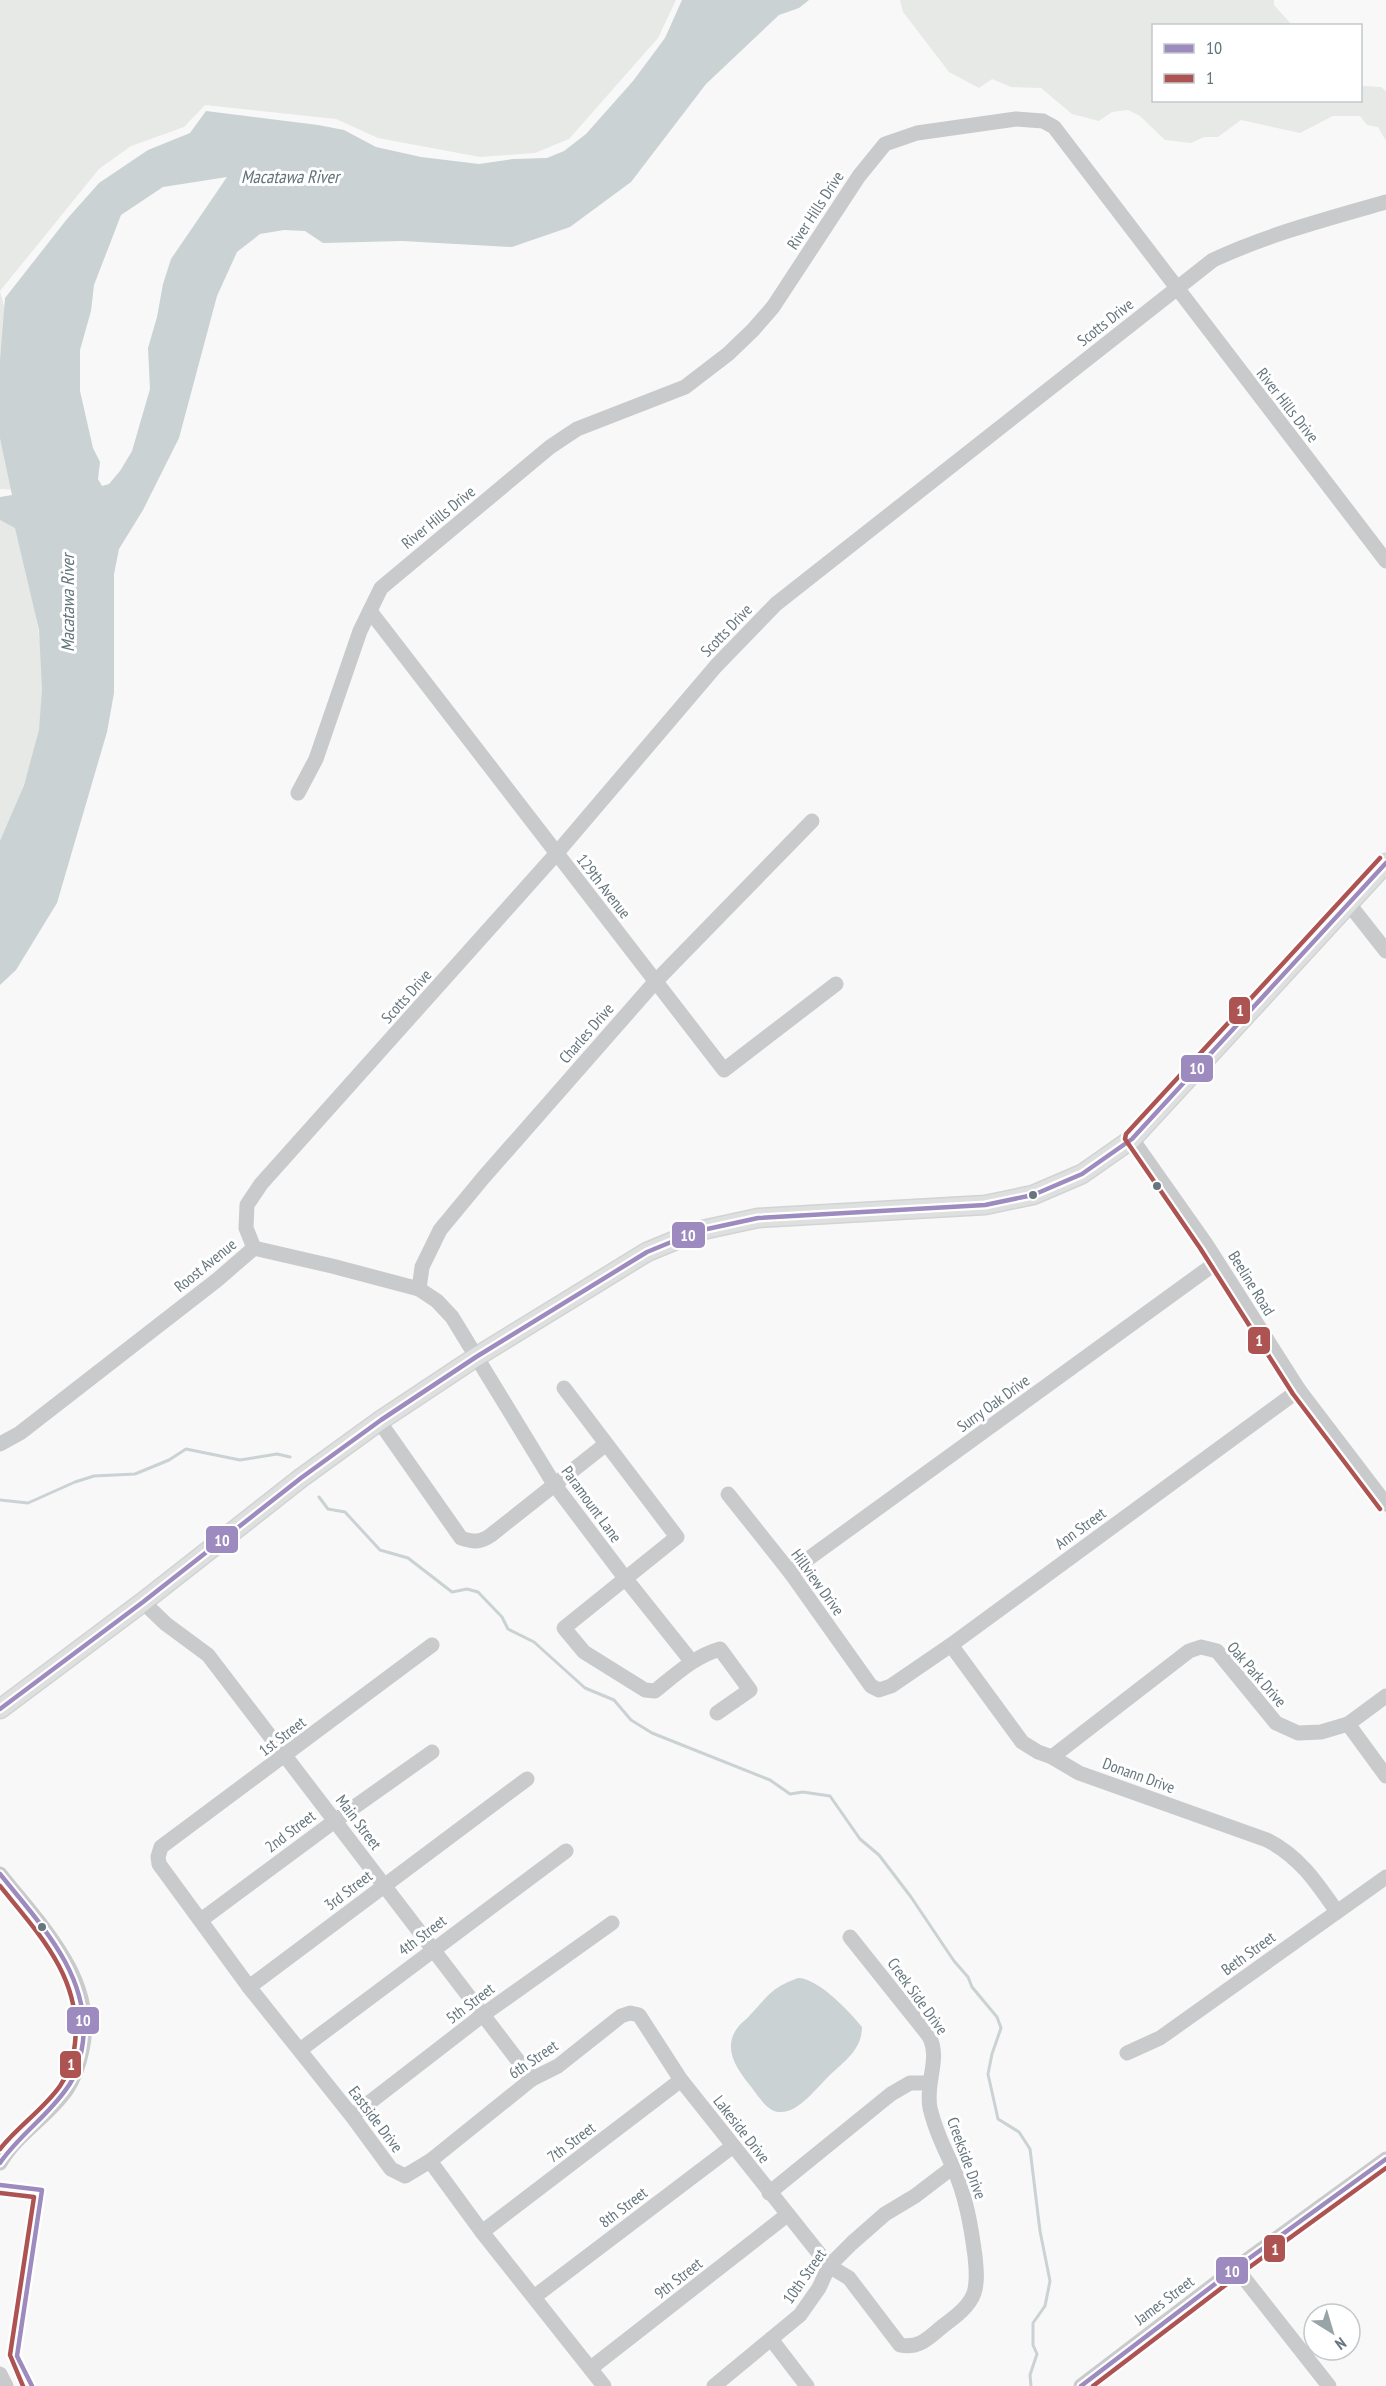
<svg xmlns="http://www.w3.org/2000/svg" width="1386" height="2386" font-family="'PT Sans Narrow',sans-serif">
	<style>
		.green { fill: #e7e9e6 }
		.water { fill: #cad2d4; fill-rule: evenodd }
		.lines { fill: none; stroke-linecap: round; stroke-linejoin: round }
		.stream { stroke: #cad2d4; stroke-width: 3 }
		.major-casing { stroke: #d2d3d4; stroke-width: 21 }
		.minor { stroke: #c9cacb; stroke-width: 15 }
		.major { stroke: #dedfdf; stroke-width: 18 }
		.bus-1-casing { stroke: #fff; stroke-width: 9 }
		.bus-2-casing { stroke: #fff; stroke-width: 9 }
		.bus-1 { stroke: #9d8abe; stroke-width: 4.5 }
		.bus-2 { stroke: #ad5453; stroke-width: 4.5 }
		.bus-dot { fill: #66767e; stroke: #fff; stroke-width: 2 }
		.labels { text-anchor: middle; dominant-baseline: central; stroke-width: 6; stroke-linejoin: round; paint-order: stroke }
		.street-label { font-size: 16px; fill: #66767e; stroke: #fff }
		.water-label { font-size: 18px; font-style: italic; fill: #627478; stroke: #fff }
		.line-badge { stroke: #fff; stroke-width: 2 }
		.badge-label { font-size: 16px; text-anchor: middle; font-weight: bold; fill: #fff }
	</style>
	<rect width="100%" height="100%" fill="#f8f8f8"/>
	<g class="green">
		<polygon points="0,0 676,0 658,38 569,139 535,153 480,157 378,138 336,119 205,105 184,127 131,146 99,169 0,291 29,404 21,490 0,489"/>
		<polygon points="900,0 1274,0 1274,5 1292,25 1154,26 1154,100 1360,100 1361,86 1381,87 1386,91 1386,141 1378,127 1367,125 1360,116 1333,116 1300,133 1241,120 1218,137 1204,137 1191,143 1165,140 1140,116 1128,110 1112,112 1099,121 1072,114 1041,88 1011,87 992,79 979,88 949,72 903,12"/>
		<path d="M 0,520 L 16,527 C 31,593 52,662 39,730 C 32,769 16,805 0,842 Z"/>
	</g>
	<g class="water">
		<path d="M 682,0 L 809,0 L 799,8 L 779,15 L 706,84 L 631,182 L 570,227 L 512,247 L 402,241 L 323,243 L 305,231 L 284,230 L 260,234 L 237,252 L 217,296 L 179,438 L 143,510 L 119,549 L 114,574 L 114,693 L 107,732 L 57,903 L 16,970 L 0,985 L 0,841 L 24,785 L 39,730 L 42,689 L 39,630 L 15,528 L 0,520 L 0,497 L 12,495 L 0,438 L 0,361 L 5,298 L 67,219 L 99,183 L 148,150 L 190,133 L 206,111 L 318,125 L 344,130 L 376,147 L 421,157 L 479,164 L 513,159 L 547,158 L 564,151 L 586,134 L 633,81 L 665,38 ZM 227,177 L 171,259 L 163,284 L 157,317 L 148,348 L 150,389 L 132,451 L 120,471 L 109,484 L 102,486 L 98,479 L 100,462 L 93,448 L 80,391 L 80,350 L 91,311 L 94,285 L 121,215 L 163,187 Z"/>
		<path d="M 798,1978 C 818,1978 849,2011 862,2027 C 862,2049 845,2061 830,2075 C 817,2087 798,2114 779,2112 C 767,2111 759,2097 752,2088 C 738,2070 721,2049 738,2027 C 742,2022 747,2019 751,2014 C 769,1995 771,1988 798,1978 Z"/>
	</g>
	<g class="lines">
		<g class="stream">
			<polyline points="319,1497 328,1509 345,1512 380,1550 408,1558 452,1592 467,1589 478,1592 502,1617 508,1629 534,1642 585,1688 614,1700 631,1720 652,1733 770,1780 790,1794 803,1792 830,1796 860,1839 879,1855 911,1897 954,1961 968,1977 972,1987 997,2017 1001,2028 992,2054 988,2074 998,2119 1019,2132 1030,2149 1040,2231 1050,2281 1045,2306 1033,2323 1033,2345 1037,2354 1030,2375 1031,2386"/>
			<polyline points="0,1500 28,1503 75,1482 94,1476 135,1474 169,1460 186,1449 240,1460 277,1454 290,1457"/>
		</g>
		<defs>
			<polyline id="major" points="0,1709 143,1602 301,1478 381,1420 476,1357 647,1252 698,1231 758,1218 985,1205 1033,1195 1082,1174 1132,1139 1386,863"/>
		</defs>
		<use href="#major" class="major-casing"/>
		<g class="minor">
			<polyline points="370,611 724,1070 836,984"/>
			<polyline points="298,793 316,759 360,631 381,588 550,447 577,429 685,387 728,354 753,330 773,307 859,176 885,144 917,133 1016,119 1043,121 1054,127 1386,561"/>
			<polyline points="1349,904 1386,951"/>
			<polyline points="1132,1139 1206,1244 1299,1390 1386,1504"/>
			<path d="M 254,1248 L 246,1228 L 247,1205 L 261,1184 L 556,854 L 716,666 L 776,604 L 1213,260 C 1269,234 1327,219 1386,202"/>
			<polyline points="419,1289 422,1267 440,1230 483,1178 655,982 812,821"/>
			<path d="M 564,1388 L 677,1537 L 564,1628 L 584,1652 L 645,1690 L 655,1691 C 675,1675 695,1656 720,1649 L 750,1690 L 717,1713"/>
			<path d="M 379,1421 L 461,1538 C 473,1542 480,1543 491,1535 L 606,1444"/>
			<polyline points="0,1444 20,1433 217,1280 254,1248 332,1266 419,1289 437,1301 452,1317 554,1484 625,1578 692,1662"/>
			<polyline points="728,1494 790,1572 871,1686 879,1690 891,1686 951,1645 1299,1390"/>
			<polyline points="790,1572 1217,1262"/>
			<polyline points="143,1602 166,1624 208,1655 532,2079"/>
			<path d="M 432,1645 L 161,1847 L 158,1857 L 159,1864 L 249,1987 L 352,2116 L 391,2169 L 405,2176 L 430,2161 L 532,2079 L 558,2066 L 621,2016 L 630,2013 L 639,2015 L 681,2080 L 829,2266 L 849,2278 L 900,2345 C 920,2349 929,2337 943,2326 C 955,2317 969,2307 974,2293 C 978,2281 976,2267 975,2256 C 971,2226 966,2196 953,2167 C 944,2148 935,2129 930,2108 C 925,2082 941,2059 929,2036 L 850,1937"/>
			<path d="M 951,1645 L 1022,1742 L 1038,1752 L 1052,1757 L 1079,1773 L 1267,1840 C 1299,1856 1317,1883 1337,1912"/>
			<polyline points="1348,1724 1386,1776"/>
			<polyline points="1052,1757 1189,1651 1201,1647 1217,1651 1276,1723 1298,1733 1321,1732 1348,1724 1386,1696"/>
			<path d="M 0,1874 C 39,1924 98,1980 82,2050 C 79,2064 75,2077 67,2089 C 48,2117 17,2133 0,2163"/>
			<polyline points="201,1920 336,1820 432,1752"/>
			<polyline points="249,1987 527,1779"/>
			<polyline points="300,2050 566,1851"/>
			<polyline points="1127,2053 1160,2038 1386,1877"/>
			<polyline points="352,2116 484,2014 612,1923"/>
			<polyline points="430,2161 482,2232 604,2386"/>
			<polyline points="769,2193 891,2094 910,2083 929,2083"/>
			<polyline points="482,2232 681,2080"/>
			<polyline points="1236,2268 1329,2386"/>
			<polyline points="534,2297 733,2146"/>
			<polyline points="771,2339 807,2386"/>
			<polyline points="591,2368 787,2215"/>
			<polyline points="0,2374 6,2386"/>
			<polyline points="714,2386 800,2315 819,2288 829,2266 852,2243 885,2214 915,2196 953,2167"/>
			<polyline points="1081,2386 1236,2268 1386,2159"/>
		</g>
		<use href="#major" class="major"/>
		<defs>
			<g id="bus-1">
				<polyline points="0,1709 143,1602 301,1478 381,1420 476,1357 647,1252 698,1231 758,1218 985,1205 1033,1195 1082,1174 1132,1139 1386,863"/>
				<path d="M 0,1874 C 39,1923 90,1974 83,2041 C 81,2057 77,2075 67,2088 C 48,2116 19,2135 0,2163"/>
				<polyline points="0,2185 42,2190 17,2356 32,2386"/>
				<polyline points="1081,2386 1236,2268 1386,2159"/>
			</g>
			<g id="bus-2">
				<polyline points="1380,1509 1293,1394 1200,1248 1125,1139 1126,1134 1380,858"/>
				<path d="M 0,1886 C 38,1933 82,1978 75,2043 C 74,2058 69,2073 60,2086 C 43,2110 18,2126 0,2149"/>
				<polyline points="0,2193 34,2197 10,2355 23,2386"/>
				<polyline points="1093,2386 1240,2274 1386,2168"/>
			</g>
		</defs>
		<use href="#bus-1" class="bus-1-casing"/>
		<use href="#bus-2" class="bus-2-casing"/>
		<use href="#bus-1" class="bus-1"/>
		<use href="#bus-2" class="bus-2"/>
	</g>
	<g class="bus-dot">
		<circle cx="1157" cy="1186" r="5"/>
		<circle cx="1033" cy="1195" r="5"/>
		<circle cx="42" cy="1927" r="5"/>
	</g>
	<g class="labels">
		<g class="street-label">
			<text transform="translate(815 210) rotate(-57)">River Hills Drive</text>
			<text transform="translate(1105 322) rotate(-38)">Scotts Drive</text>
			<text transform="translate(1288 405) rotate(52)">River Hills Drive</text>
			<text transform="translate(438 517) rotate(-39)">River Hills Drive</text>
			<text transform="translate(726 630) rotate(-46)">Scotts Drive</text>
			<text transform="translate(604 886) rotate(52)">129th Avenue</text>
			<text transform="translate(406 996) rotate(-48)">Scotts Drive</text>
			<text transform="translate(586 1033) rotate(-49)">Charles Drive</text>
			<text transform="translate(205 1265) rotate(-39)">Roost Avenue</text>
			<text transform="translate(1252 1283) rotate(58)">Beeline Road</text>
			<text transform="translate(993 1403) rotate(-36)">Surry Oak Drive</text>
			<text transform="translate(592 1504) rotate(54)">Paramount Lane</text>
			<text transform="translate(1080 1528) rotate(-36)">Ann Street</text>
			<text transform="translate(818 1582) rotate(54)">Hillview Drive</text>
			<text transform="translate(1257 1674) rotate(49)">Oak Park Drive</text>
			<text transform="translate(282 1736) rotate(-37)">1st Street</text>
			<text transform="translate(1139 1775) rotate(20)">Donann Drive</text>
			<text transform="translate(359 1822) rotate(53)">Main Street</text>
			<text transform="translate(290 1831) rotate(-37)">2nd Street</text>
			<text transform="translate(348 1890) rotate(-37)">3rd Street</text>
			<text transform="translate(422 1935) rotate(-37)">4th Street</text>
			<text transform="translate(1248 1953) rotate(-36)">Beth Street</text>
			<text transform="translate(918 1996) rotate(54)">Creek Side Drive</text>
			<text transform="translate(470 2003) rotate(-37)">5th Street</text>
			<text transform="translate(533 2059) rotate(-34)">6th Street</text>
			<text transform="translate(376 2119) rotate(53)">Eastside Drive</text>
			<text transform="translate(742 2129) rotate(52)">Lakeside Drive</text>
			<text transform="translate(571 2142) rotate(-37)">7th Street</text>
			<text transform="translate(967 2158) rotate(70)">Creekside Drive</text>
			<text transform="translate(623 2207) rotate(-37)">8th Street</text>
			<text transform="translate(804 2276) rotate(-55)">10th Street</text>
			<text transform="translate(678 2278) rotate(-38)">9th Street</text>
			<text transform="translate(1164 2300) rotate(-37)">James Street</text>
		</g>
		<g class="water-label">
			<text x="290" y="176">Macatawa River</text>
			<text transform="translate(67 603) rotate(-90)">Macatawa River</text>
		</g>
	</g>
	<g class="line-badge">
		<rect x="1228" y="996" width="23" height="29" rx="6" fill="#ad5453"/>
		<rect x="1180" y="1054" width="34" height="29" rx="6" fill="#9d8abe"/>
		<rect x="671" y="1221" width="35" height="28" rx="6" fill="#9d8abe"/>
		<rect x="1247" y="1326" width="24" height="29" rx="6" fill="#ad5453"/>
		<rect x="205" y="1525" width="34" height="29" rx="6" fill="#9d8abe"/>
		<rect x="66" y="2006" width="34" height="29" rx="6" fill="#9d8abe"/>
		<rect x="59" y="2050" width="23" height="29" rx="6" fill="#ad5453"/>
		<rect x="1263" y="2234" width="23" height="29" rx="6" fill="#ad5453"/>
		<rect x="1215" y="2256" width="34" height="29" rx="6" fill="#9d8abe"/>
	</g>
	<g class="badge-label">
		<text x="1240" y="1016">1</text>
		<text x="1197" y="1074">10</text>
		<text x="688" y="1241">10</text>
		<text x="1259" y="1346">1</text>
		<text x="222" y="1546">10</text>
		<text x="83" y="2026">10</text>
		<text x="71" y="2070">1</text>
		<text x="1275" y="2255">1</text>
		<text x="1232" y="2277">10</text>
	</g>
	<rect x="1152" y="24" width="210" height="78" fill="#ffffff" stroke="#c2c8cb" stroke-width="1.5"/>
	<rect x="1164" y="44" width="30" height="9" fill="#9d8abe" stroke="#c2c8cb" stroke-width="1.5"/>
	<text x="1206" y="54" font-size="18" fill="#66767e">10</text>
	<rect x="1164" y="74" width="30" height="9" fill="#ad5453" stroke="#c2c8cb" stroke-width="1.5"/>
	<text x="1206" y="84" font-size="18" fill="#66767e">1</text>
	<g transform="translate(1332 2332) rotate(143)"><circle r="28" fill="#ffffff" stroke="#c2c8cb" stroke-width="1.5"/>
	<path d="M0-4.5L10 22L0 15L-10 22Z" fill="#99a4a9"/>
	<text y="-9" font-size="16" font-weight="bold" text-anchor="middle" fill="#66767e">N</text>
	</g>
</svg>
